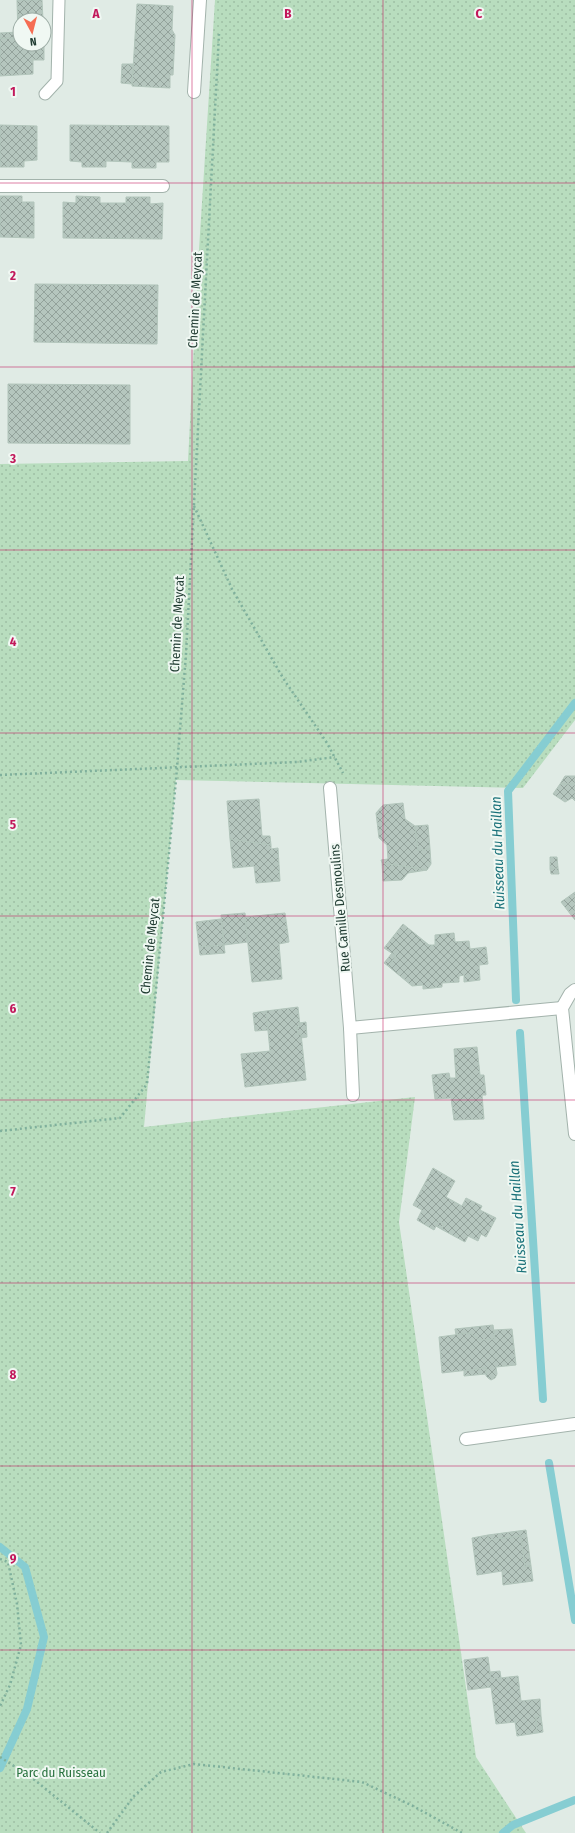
<svg xmlns="http://www.w3.org/2000/svg" width="575" height="1833" font-family="'Fira Sans Condensed',sans-serif">
	<style>
		.grass { fill: url(#grass-dots) }
		.lines { fill: none; stroke-linecap: round; stroke-linejoin: round }
		.stream { stroke: #86cdd2; stroke-width: 8 }
		.building { fill: url(#building-cross-hatch); stroke: #b2c5bb }
		.lane-casing { stroke: #a3b3ac; stroke-width: 13 }
		.street-casing { stroke: #a3b3ac; stroke-width: 14 }
		.path { stroke: #7fb09c; stroke-width: 2.5; stroke-dasharray: 2 3; stroke-linecap: butt }
		.lane { stroke: #fff; stroke-width: 11 }
		.street { stroke: #fff; stroke-width: 12 }
		.grid { fill: none; stroke: #c2185b; stroke-width: 1; stroke-opacity: 0.55 }
		.labels { text-anchor: middle; dominant-baseline: central; stroke-width: 4; stroke-linejoin: round; paint-order: stroke }
		.street-label { font-size: 13px; fill: #203c32; stroke: #f0f8f3 }
		.park-label { font-size: 13px; fill: #29733f; stroke: #f0f8f3 }
		.water-label { font-size: 14px; font-style: italic; fill: #197179; stroke: #f0f8f3 }
		.grid-label { font-size: 13px; text-anchor: middle; font-weight: bold; fill: #c2185b; stroke: #f0f8f3; stroke-width: 4; stroke-linejoin: round; paint-order: stroke }
	</style>
	<defs>
		<pattern id="grass-dots" width="8" height="8" patternUnits="userSpaceOnUse"><rect width="8" height="8" fill="#b8ddbe"/><path d="M2 2h.1M6 6h.1" fill="none" stroke="#9ebfa4" stroke-width="1.8" stroke-linecap="round"/></pattern>
		<pattern id="building-cross-hatch" width="8" height="8" patternUnits="userSpaceOnUse"><rect width="8" height="8" fill="#b5c6be"/><path d="M0 0l8 8M0 8l8-8" fill="none" stroke="#93a29b"/></pattern>
	</defs>
	<rect width="100%" height="100%" fill="#e0ebe5"/>
	<polygon class="grass" points="215,0 575,0 575,720 523,788 176,780 144,1127 415,1097 399,1222 476,1757 526,1833 0,1833 0,464 188,461 198,265"/>
	<g class="lines">
		<g class="stream">
			<polyline points="516,1000 508,791 575,703"/>
			<polyline points="520,1033 543,1399"/>
			<polyline points="549,1463 575,1620"/>
			<polyline points="0,1547 25,1567 44,1637 27,1709 0,1768"/>
			<polyline points="503,1833 513,1825 575,1800"/>
		</g>
	</g>
	<g class="building">
		<polygon points="17,0 42,0 43,20 20,20 20,44 44,44 44,60 33,60 33,74 0,76 0,38 18,38"/>
		<polygon points="137,4 173,6 172,30 175,35 173,75 170,75 170,88 132,86"/>
		<polygon points="18,32 18,38 0,38 0,33"/>
		<polygon points="122,64 133,64 132,84 121,83"/>
		<polygon points="0,125 37,126 37,160 24,161 24,167 0,167"/>
		<polygon points="70,125 169,126 169,162 156,162 156,168 132,168 132,162 106,161 106,167 82,167 82,162 70,161"/>
		<polygon points="0,196 22,196 22,202 34,202 34,238 0,237"/>
		<polygon points="76,196 100,197 100,203 126,203 126,197 150,197 150,204 163,203 162,239 63,238 63,202 76,203"/>
		<polygon points="35,284 158,285 157,344 34,342"/>
		<polygon points="8,384 130,385 130,444 8,443"/>
		<polygon points="565,776 575,776 575,784 560,784"/>
		<polygon points="560,784 575,784 575,801 572,798 565,802 553,794"/>
		<polygon points="259,799 262,836 270,836 271,845 230,839 227,801"/>
		<polygon points="403,803 405,819 415,826 418,850 430,849 431,864 427,870 382,863 381,860 388,859 387,845 379,838 376,813 383,805"/>
		<polygon points="428,825 430,849 418,850 415,826"/>
		<polygon points="230,839 271,845 271,849 278,848 280,881 256,883 254,866 233,868"/>
		<polygon points="550,857 557,857 558,868 550,869"/>
		<polygon points="382,863 427,870 408,873 402,880 383,881"/>
		<polygon points="558,868 559,874 551,874 550,869"/>
		<polygon points="575,892 575,920 561,902"/>
		<polygon points="245,913 248,942 224,945 221,915"/>
		<polygon points="285,913 289,942 279,944 282,979 252,982 245,917"/>
		<polygon points="221,919 224,945 199,947 196,922"/>
		<polygon points="403,924 429,945 435,945 435,935 454,933 455,942 469,941 470,949 486,947 488,964 479,965 480,980 464,982 464,975 459,976 459,982 442,983 442,987 423,989 423,985 412,986 388,966 396,956 384,948"/>
		<polygon points="224,945 225,953 200,955 199,947"/>
		<polygon points="392,953 396,956 388,966 384,963"/>
		<polygon points="298,1007 300,1026 297,1027 298,1034 301,1034 306,1080 245,1087 241,1054 270,1051 266,1011"/>
		<polygon points="266,1011 268,1030 255,1031 253,1013"/>
		<polygon points="306,1022 307,1037 301,1038 301,1034 298,1034 297,1027 300,1026 299,1023"/>
		<polygon points="477,1047 480,1075 484,1075 486,1095 482,1095 484,1119 454,1120 451,1098 435,1099 432,1075 449,1073 450,1078 456,1078 454,1049"/>
		<polygon points="433,1168 455,1181 446,1197 462,1206 466,1198 482,1206 480,1210 496,1218 486,1237 481,1234 478,1241 468,1236 465,1242 441,1229 444,1224 439,1221 434,1230 417,1220 422,1210 413,1205"/>
		<polygon points="439,1221 444,1224 441,1229 436,1226"/>
		<polygon points="493,1325 495,1339 481,1340 469,1333 456,1335 455,1329"/>
		<polygon points="512,1329 516,1365 496,1367 497,1374 495,1378 491,1380 488,1378 486,1376 486,1368 442,1373 439,1337 469,1333 481,1340 495,1339 494,1330"/>
		<polygon points="486,1368 486,1374 464,1376 464,1371"/>
		<polygon points="526,1530 531,1566 525,1567 521,1536 488,1540 488,1535"/>
		<polygon points="488,1535 488,1540 521,1536 525,1567 531,1566 533,1581 503,1585 502,1571 477,1575 472,1538"/>
		<polygon points="488,1657 491,1679 518,1676 521,1701 540,1699 541,1716 536,1717 537,1733 517,1736 515,1722 496,1724 491,1687 468,1690 464,1660"/>
		<polygon points="500,1671 501,1678 491,1679 490,1672"/>
		<polygon points="541,1716 543,1732 537,1733 536,1717"/>
	</g>
	<g class="lines">
		<defs>
			<polyline id="lane" points="45,94 57,81 59,0"/>
			<g id="street">
				<polyline points="194,92 200,0"/>
				<polyline points="0,186 163,186"/>
				<polyline points="330,788 350,1028 562,1008"/>
				<polyline points="575,990 570,994 562,1008 575,1134"/>
				<polyline points="350,1028 353,1095"/>
				<polyline points="466,1439 575,1424"/>
			</g>
		</defs>
		<use href="#lane" class="lane-casing"/>
		<use href="#street" class="street-casing"/>
		<g class="path">
			<polyline points="194,506 232,589 283,678 327,743 343,773"/>
			<polyline points="0,775 297,762 335,757"/>
			<polyline points="0,1131 120,1118 147,1084 176,780 186,654 219,34"/>
			<polyline points="0,1559 8,1562 17,1604 21,1645 10,1685 0,1706"/>
			<polyline points="0,1757 31,1777 100,1833"/>
			<polyline points="107,1833 134,1796 161,1772 194,1764 362,1782 413,1806 462,1833"/>
		</g>
		<use href="#lane" class="lane"/>
		<use href="#street" class="street"/>
	</g>
	<path class="grid" d="M 192,0 L 192,1833M 383,0 L 383,1833M 0,183 L 575,183M 0,367 L 575,367M 0,550 L 575,550M 0,733 L 575,733M 0,916 L 575,916M 0,1100 L 575,1100M 0,1283 L 575,1283M 0,1466 L 575,1466M 0,1650 L 575,1650"/>
	<g class="labels">
		<g class="street-label">
			<text transform="translate(195 300) rotate(-87)">Chemin de Meycat</text>
			<text transform="translate(177 624) rotate(-87)">Chemin de Meycat</text>
			<text transform="translate(340 908) rotate(-95)">Rue Camille Desmoulins</text>
			<text transform="translate(150 946) rotate(-84)">Chemin de Meycat</text>
		</g>
		<g class="park-label">
			<text x="61" y="1772">Parc du Ruisseau</text>
		</g>
		<g class="water-label">
			<text transform="translate(498 853) rotate(-92)">Ruisseau du Haillan</text>
			<text transform="translate(518 1217) rotate(-94)">Ruisseau du Haillan</text>
		</g>
	</g>
	<g class="grid-label">
		<text x="96" y="18">A</text>
		<text x="288" y="18">B</text>
		<text x="479" y="18">C</text>
		<text x="13" y="96">1</text>
		<text x="13" y="280">2</text>
		<text x="13" y="463">3</text>
		<text x="13" y="646">4</text>
		<text x="13" y="829">5</text>
		<text x="13" y="1013">6</text>
		<text x="13" y="1196">7</text>
		<text x="13" y="1379">8</text>
		<text x="13" y="1563">9</text>
	</g>
	<g transform="translate(32 32) rotate(173)"><circle r="19" fill="#f0f8f3" stroke="#9dada6"/>
	<path d="M0-3L7 15L0 10L-7 15Z" fill="#f56d53"/>
	<text y="-6" font-size="11" font-weight="bold" text-anchor="middle" fill="#203c32">N</text>
	</g>
</svg>
